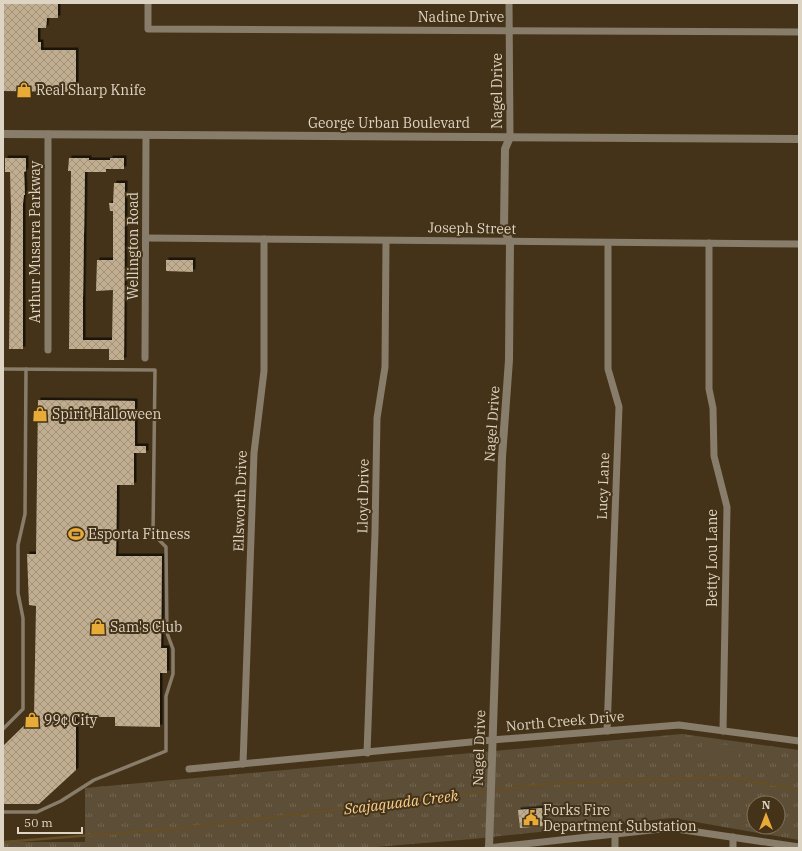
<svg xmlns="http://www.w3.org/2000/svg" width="802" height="851" font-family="'IBM Plex Serif',serif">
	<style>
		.grass { fill: url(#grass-tufts); fill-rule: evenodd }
		.pitch { fill: #5c4e37 }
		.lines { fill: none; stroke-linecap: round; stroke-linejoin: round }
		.stream { stroke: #664e26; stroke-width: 2.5 }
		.building { fill: url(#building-cross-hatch); filter: url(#shadow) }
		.service { stroke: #887c6b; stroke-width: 3.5 }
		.minor { stroke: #887c6b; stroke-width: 7 }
		.tertiary { stroke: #887c6b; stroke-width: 8 }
		.labels { text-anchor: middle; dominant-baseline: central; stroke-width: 4; stroke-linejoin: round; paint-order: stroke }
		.street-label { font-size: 14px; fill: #ded4c4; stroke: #443318 }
		.poi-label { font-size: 14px; fill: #ded4c4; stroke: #443318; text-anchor: start }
		.water-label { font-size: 15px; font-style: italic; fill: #f9cf8e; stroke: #443318 }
	</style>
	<defs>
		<pattern id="grass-tufts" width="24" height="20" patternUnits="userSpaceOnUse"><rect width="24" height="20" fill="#5c4e37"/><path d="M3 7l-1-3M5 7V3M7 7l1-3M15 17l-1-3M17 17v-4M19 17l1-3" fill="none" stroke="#736752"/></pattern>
		<pattern id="building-cross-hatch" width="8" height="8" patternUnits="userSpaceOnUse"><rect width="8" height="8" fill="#c1ad8f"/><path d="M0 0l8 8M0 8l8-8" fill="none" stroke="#a2927a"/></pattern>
		<filter id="shadow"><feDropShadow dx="2.5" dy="-2.5" stdDeviation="0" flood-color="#0009"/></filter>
	</defs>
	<rect width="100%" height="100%" fill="#443318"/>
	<path class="grass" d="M 682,734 L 799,750 L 799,840 L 673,818 L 473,839 L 364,848 L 3,848 L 3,842 L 85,842 L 85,788 ZM 754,803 L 778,803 L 778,827 L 754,827 Z"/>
	<polygon class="pitch" points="703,742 739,747 737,765 701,760"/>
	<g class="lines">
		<polyline class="stream" points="3,842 184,828 548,784 725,777 799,789"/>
	</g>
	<g class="building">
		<polygon points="3,3 58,3 58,18 47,18 46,28 38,28 38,42 41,42 41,50 76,50 76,92 3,91"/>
		<polygon points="5,158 26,158 26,171 24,172 25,195 24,195 23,203 23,349 9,349 11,211 10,172 5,172"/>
		<polygon points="69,158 89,158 89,160 110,160 110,158 124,158 124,169 106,169 106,172 85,172 83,297 83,340 112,340 113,290 96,291 97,260 113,260 113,211 110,211 109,203 113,203 114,183 125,183 124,360 109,360 109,349 69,349 71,171 68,171"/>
		<polygon points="166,260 193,260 193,272 166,271"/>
		<polygon points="38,400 135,401 135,446 146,446 146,453 134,453 134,485 117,485 116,556 162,556 161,648 167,648 167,673 160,673 160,727 115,726 115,717 76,717 76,770 39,804 3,804 3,746 34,716 36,606 29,605 27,554 36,554"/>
		<polygon points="542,808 543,826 520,828 518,810"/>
	</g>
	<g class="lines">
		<g class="service">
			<polyline points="3,369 155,370 153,534 166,547 167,633 173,649 173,674 166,696 166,751 94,780 61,801 37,812 3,812"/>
			<polyline points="3,729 23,709 23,618 18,593 18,545 25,514 26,369"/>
		</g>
		<g class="minor">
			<polyline points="148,3 148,29 799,32"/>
			<polyline points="509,3 510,137"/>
			<polyline points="146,238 799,244"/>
			<polyline points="709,243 709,389 713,408 714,456 727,507 723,731"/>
			<polyline points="48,350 48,134"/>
			<polyline points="145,358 146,135"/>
			<polyline points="607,731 619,407 608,369 608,243"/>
			<polyline points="367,753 375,533 377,418 385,367 386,241"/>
			<polyline points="243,764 254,453 264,371 264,239"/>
			<polyline points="189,769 492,740 679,725 799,741"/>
			<polyline points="488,848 670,828 799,847"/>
			<polyline points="615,848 615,834"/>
			<polyline points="733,848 733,837"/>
		</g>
		<g class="tertiary">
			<polyline points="3,134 799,139"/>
			<polyline points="489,848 502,457 509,360 510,242 504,229 505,149 510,137"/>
		</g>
	</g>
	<defs>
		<symbol id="shop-bare" viewBox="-9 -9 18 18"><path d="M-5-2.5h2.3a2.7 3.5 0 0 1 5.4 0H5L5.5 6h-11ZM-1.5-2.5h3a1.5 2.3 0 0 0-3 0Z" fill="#e9ab38" stroke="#443318" stroke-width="2.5" paint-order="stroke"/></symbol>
		<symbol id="stadium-bare" viewBox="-9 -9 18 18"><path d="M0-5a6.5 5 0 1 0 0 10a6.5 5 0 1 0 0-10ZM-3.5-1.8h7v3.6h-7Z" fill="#e9ab38" stroke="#443318" stroke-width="2.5" paint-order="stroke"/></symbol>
		<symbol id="civic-bare" viewBox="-9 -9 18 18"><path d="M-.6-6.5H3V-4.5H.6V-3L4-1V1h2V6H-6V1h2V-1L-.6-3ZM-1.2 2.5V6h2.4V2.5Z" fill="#e9ab38" stroke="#443318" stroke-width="2.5" paint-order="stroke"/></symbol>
	</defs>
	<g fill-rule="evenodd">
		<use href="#shop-bare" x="13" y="79" width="22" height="22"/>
		<use href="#shop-bare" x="29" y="403" width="22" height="22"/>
		<use href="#stadium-bare" x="65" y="523" width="22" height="22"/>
		<use href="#shop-bare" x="87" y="616" width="22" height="22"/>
		<use href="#shop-bare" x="21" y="709" width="22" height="22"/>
		<use href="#civic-bare" x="520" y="807" width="22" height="22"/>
	</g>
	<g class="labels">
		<g class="street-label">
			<text x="461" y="17">Nadine Drive</text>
			<text transform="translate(497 91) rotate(-90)">Nagel Drive</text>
			<text x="389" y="123">George Urban Boulevard</text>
			<text transform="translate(472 228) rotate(1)">Joseph Street</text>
			<text transform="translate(35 242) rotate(-90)">Arthur Musarra Parkway</text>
			<text transform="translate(133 246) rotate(-90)">Wellington Road</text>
			<text transform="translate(492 424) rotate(-86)">Nagel Drive</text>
			<text transform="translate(603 486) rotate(-88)">Lucy Lane</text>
			<text transform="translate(363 496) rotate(-89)">Lloyd Drive</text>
			<text transform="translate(240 501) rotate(-88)">Ellsworth Drive</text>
			<text transform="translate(712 558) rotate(-90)">Betty Lou Lane</text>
			<text transform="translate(565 721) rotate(-5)">North Creek Drive</text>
			<text transform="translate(479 748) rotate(-88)">Nagel Drive</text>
		</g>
		<g class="poi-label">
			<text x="36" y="90">Real Sharp Knife</text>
			<text x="52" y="414">Spirit Halloween</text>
			<text x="88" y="534">Esporta Fitness</text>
			<text x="110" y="627">Sam's Club</text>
			<text x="44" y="720">99¢ City</text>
			<text x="543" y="810">Forks Fire<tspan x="543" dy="16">Department Substation</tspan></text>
		</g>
		<g class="water-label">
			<text transform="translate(401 802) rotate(-7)">Scajaquada Creek</text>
		</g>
	</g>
	<rect width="802" height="851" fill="none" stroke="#ded4c4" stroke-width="8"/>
	<g transform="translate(766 815)"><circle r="19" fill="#443318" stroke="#82735d"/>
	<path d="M0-3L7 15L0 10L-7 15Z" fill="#e9ab38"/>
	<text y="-6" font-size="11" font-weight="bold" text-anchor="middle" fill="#ded4c4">N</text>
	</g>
	<path d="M18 827v6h64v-6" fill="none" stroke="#ded4c4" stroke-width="2"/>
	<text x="24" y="827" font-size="12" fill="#ded4c4" stroke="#443318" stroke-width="3" paint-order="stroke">50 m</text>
</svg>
